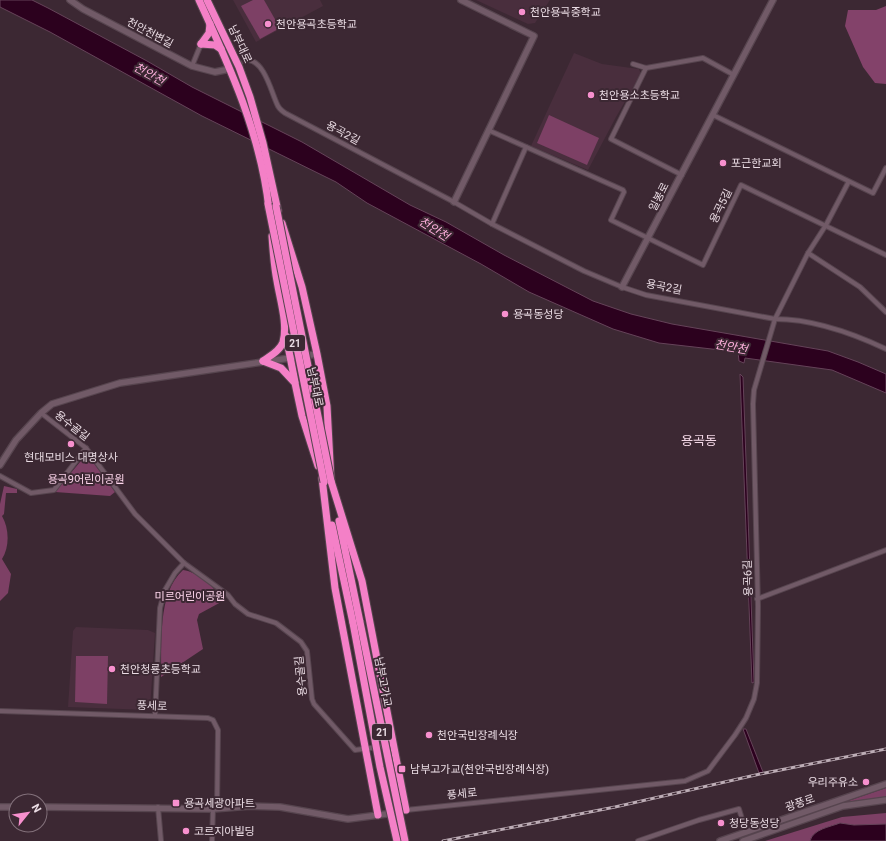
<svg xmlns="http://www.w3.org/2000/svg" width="886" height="841" font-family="Roboto,'Noto Sans KR',sans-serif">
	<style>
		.built { fill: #492e3d }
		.green { fill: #7d4065 }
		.forest { fill: #83426a }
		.water { fill: #2c011e; stroke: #654359 }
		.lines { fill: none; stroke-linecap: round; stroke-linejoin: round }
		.street-tunnel { stroke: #56434e; stroke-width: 4; stroke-dasharray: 4 2; stroke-linecap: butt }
		.street-casing { stroke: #57454f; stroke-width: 6 }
		.secondary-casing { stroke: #57454f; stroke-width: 8 }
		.highway-casing { stroke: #57454f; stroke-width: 9 }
		.street { stroke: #715a67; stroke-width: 4 }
		.secondary { stroke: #715a67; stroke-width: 5.5 }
		.highway { stroke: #f480c7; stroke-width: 7 }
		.rail-casing { stroke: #bdadb6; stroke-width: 3 }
		.rail { stroke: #3c2833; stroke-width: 1.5; stroke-dasharray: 4.5; stroke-linecap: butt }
		.highway-bridge-casing { stroke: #57454f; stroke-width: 9; stroke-linecap: butt }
		.highway-bridge { stroke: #f480c7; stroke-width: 7 }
		.poi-dot { fill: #f790ce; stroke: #3c2833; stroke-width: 1.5 }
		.labels { text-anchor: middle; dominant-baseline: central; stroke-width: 4; stroke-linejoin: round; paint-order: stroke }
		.shield { fill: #3c2833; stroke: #b6a6af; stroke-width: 1 }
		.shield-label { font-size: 10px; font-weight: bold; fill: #eadce4 }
		.poi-label { font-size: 11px; fill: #eadce4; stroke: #3c2833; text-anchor: start }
		.street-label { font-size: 11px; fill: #eadce4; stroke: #3c2833 }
		.park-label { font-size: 11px; fill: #fcd4ea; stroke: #3c2833 }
		.water-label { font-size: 12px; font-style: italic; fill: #fbaeda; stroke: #3c2833 }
		.quarter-label { font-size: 13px; fill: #f2d6e5; stroke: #3c2833 }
	</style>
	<rect width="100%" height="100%" fill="#3c2833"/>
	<g class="built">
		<polygon points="233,0 320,0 323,6 256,42"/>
		<polygon points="476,0 550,0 535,23 528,24"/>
		<polygon points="574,53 602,64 639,69 641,74 616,117 588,170 531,146"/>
		<polygon points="76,627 148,630 155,633 150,709 149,710 68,707 73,631"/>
	</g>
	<g class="green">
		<polygon points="253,0 264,0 280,28 260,39 241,6"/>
		<polygon points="549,115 599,138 587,165 537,143"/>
		<polygon points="85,456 89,457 115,492 110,496 55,492"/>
		<path d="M 4,486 L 17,489 L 17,493 L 6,493 L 4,514 L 2,516 C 9,528 10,546 2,559 L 11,574 L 8,593 L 0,601 L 0,504 Z"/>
		<path d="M 183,570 C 198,572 216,588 223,601 L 199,614 L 197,620 L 203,649 L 161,677 C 162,645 157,593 183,570 Z"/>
		<polygon points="76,656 108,656 107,704 75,702"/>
		<polygon points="886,788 886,797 845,802"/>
		<polygon points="886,813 886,841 765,841 842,817"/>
	</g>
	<polygon class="forest" points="886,6 886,84 875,83 863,67 845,26 848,10 876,10"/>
	<g class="water">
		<polygon points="0,0 32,0 48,8 147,61 192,87 302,142 410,205 446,222 504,255 593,301 631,314 672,324 828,351 858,362 886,374 886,393 832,370 745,358 744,363 739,361 738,352 659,343 613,329 529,292 481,264 367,203 336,182 202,116 50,32 0,7"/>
		<polygon points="740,374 743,377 754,682 752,683"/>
		<polygon points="743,729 746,729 763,772 759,773"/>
		<path d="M 840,823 L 854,825 L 886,824 L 886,841 L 810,841 C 813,829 830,827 840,823 Z"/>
	</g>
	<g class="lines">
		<polyline class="street-tunnel" points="229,68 247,60"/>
		<defs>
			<g id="street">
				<path d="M 247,60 C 264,60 271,91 277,104 C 278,107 282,111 285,113 L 454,202 L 492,224 L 584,271 L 622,287 L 646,295 L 775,319 C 813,319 852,333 886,349"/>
				<polyline points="633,64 646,68 703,58 734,75"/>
				<polyline points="192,66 201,44"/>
				<polyline points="646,68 611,139 682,175"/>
				<polyline points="713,115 873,193 886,168"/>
				<polyline points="488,130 623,190 624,192 611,220 703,265 741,185 886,255"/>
				<polyline points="492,224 526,147"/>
				<polyline points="808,253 860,287 886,312"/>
				<polyline points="41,413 86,448 135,514 184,563 228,595 235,604 248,614 276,623 301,642 307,651 312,699 314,704 355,750 394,745"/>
				<polyline points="0,476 31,493 54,490 86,448"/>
				<polyline points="757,599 886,550"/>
				<polyline points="0,711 208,718 213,720 218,730 217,808"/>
				<polyline points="155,716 160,608 165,590 175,573 184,563"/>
				<polyline points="158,807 161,841"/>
				<polyline points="406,810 685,781 708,771 735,735 746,718 754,699 757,683 758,606 753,404 754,390 775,319 808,253 826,225 848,183"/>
				<polyline points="212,841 213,809"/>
				<polyline points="638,841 699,820 739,809 746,832"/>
			</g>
			<g id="secondary">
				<polyline points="70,0 83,9 192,66 215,72 225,70"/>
				<polyline points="454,202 534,36 461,0"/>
				<polyline points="622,287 773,0"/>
				<polyline points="0,465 16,440 41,413 52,404 120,383 317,354"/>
				<polyline points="0,807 16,807"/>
				<polyline points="40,807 213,809 250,806 280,807 348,819 394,813"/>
				<polyline points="720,841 886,784"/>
				<polyline points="743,841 843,806 886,800"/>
			</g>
			<g id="highway">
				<path d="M 199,0 C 230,67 261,135 269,209"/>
				<polyline points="207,0 239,67 250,97 263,143 278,211"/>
				<polyline points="201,44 215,45 221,49"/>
				<polyline points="201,44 209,33 210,24"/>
				<polyline points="282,223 302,287 317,354 327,406 331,481 362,581 406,810"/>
				<polyline points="286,336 295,382"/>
				<polyline points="263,361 281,368 295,383 302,416 318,466"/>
				<path d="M 263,361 C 270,356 280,351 283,342 C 288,324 280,300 277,281 C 274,266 273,251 272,236"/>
				<polyline points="322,478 335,588 378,815"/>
				<polyline points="339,521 360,622"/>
				<polyline points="332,525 353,623"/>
			</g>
		</defs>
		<use href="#street" class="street-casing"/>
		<use href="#secondary" class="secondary-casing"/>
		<use href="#highway" class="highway-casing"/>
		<use href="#street" class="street"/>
		<use href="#secondary" class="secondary"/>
		<use href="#highway" class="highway"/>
		<defs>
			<polyline id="rail" points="443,841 615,807 760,774 886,749"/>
		</defs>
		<use href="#rail" class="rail-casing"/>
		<use href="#rail" class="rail"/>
		<defs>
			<g id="highway-bridge">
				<polyline points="268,204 324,482"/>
				<polyline points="276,206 331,481"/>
				<polyline points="360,622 405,841"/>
				<polyline points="353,623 380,767 397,841"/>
			</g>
		</defs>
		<use href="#highway-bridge" class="highway-bridge-casing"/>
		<use href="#highway-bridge" class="highway-bridge"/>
	</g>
	<g class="poi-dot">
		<circle cx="522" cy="12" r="4"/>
		<circle cx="268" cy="24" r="4"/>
		<circle cx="591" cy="95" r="4"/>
		<circle cx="723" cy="163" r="4"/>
		<circle cx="505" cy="314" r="4"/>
		<circle cx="71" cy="444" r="4"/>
		<circle cx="112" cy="669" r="4"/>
		<circle cx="429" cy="735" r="4"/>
		<rect x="398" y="765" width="8" height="8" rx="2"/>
		<circle cx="866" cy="782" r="4"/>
		<rect x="172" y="799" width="8" height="8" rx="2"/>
		<circle cx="721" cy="823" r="4"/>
		<circle cx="186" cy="831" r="4"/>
	</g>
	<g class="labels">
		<g class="shield">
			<rect x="285" y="335" width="20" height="16" rx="3"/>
			<rect x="372" y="724" width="20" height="16" rx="3"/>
		</g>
		<g class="shield-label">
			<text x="295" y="343">21</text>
			<text x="382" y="732">21</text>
		</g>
		<g class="poi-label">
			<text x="530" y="12">천안용곡중학교</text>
			<text x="276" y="24">천안용곡초등학교</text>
			<text x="599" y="95">천안용소초등학교</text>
			<text x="731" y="163">포근한교회</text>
			<text x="513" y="314">용곡동성당</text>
			<text x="71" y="457" text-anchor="middle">현대모비스 대명상사</text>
			<text x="120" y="669">천안청룡초등학교</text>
			<text x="437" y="735">천안국빈장례식장</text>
			<text x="410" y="769">남부고가교(천안국빈장례식장)</text>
			<text x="858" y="782" text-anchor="end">우리주유소</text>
			<text x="184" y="803">용곡세광아파트</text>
			<text x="729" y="823">청당동성당</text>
			<text x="194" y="831">코르지아빌딩</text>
		</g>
		<g class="street-label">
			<text transform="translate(150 33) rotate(28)">천안천변길</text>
			<text transform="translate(240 44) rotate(65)">남부대로</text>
			<text transform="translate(343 133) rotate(28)">용곡2길</text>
			<text transform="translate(659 197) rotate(-63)">일봉로</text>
			<text transform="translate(721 206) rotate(-64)">용곡5길</text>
			<text transform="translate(664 287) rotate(11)">용곡2길</text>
			<text transform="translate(315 387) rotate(78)">남부대로</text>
			<text transform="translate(72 426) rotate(38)">용수골길</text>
			<text transform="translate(748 578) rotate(-92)">용곡6길</text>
			<text transform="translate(301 676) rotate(-96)">용수골길</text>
			<text transform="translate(383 682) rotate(79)">남부고가교</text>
			<text transform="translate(152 706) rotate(2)">풍세로</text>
			<text transform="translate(462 794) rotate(-6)">풍세로</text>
			<text transform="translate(800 803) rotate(-19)">광풍로</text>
		</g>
		<g class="park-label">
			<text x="86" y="479">용곡9어린이공원</text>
			<text x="190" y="596">미르어린이공원</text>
		</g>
		<g class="water-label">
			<text transform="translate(149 74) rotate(29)">천안천</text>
			<text transform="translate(434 229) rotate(32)">천안천</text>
			<text transform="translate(731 347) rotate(10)">천안천</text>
		</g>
		<g class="quarter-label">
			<text x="699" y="440">용곡동</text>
		</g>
	</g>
	<g transform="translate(28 813) rotate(60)"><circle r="19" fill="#3c2833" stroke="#82707a"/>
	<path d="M0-3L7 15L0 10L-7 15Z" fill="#f790ce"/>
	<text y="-6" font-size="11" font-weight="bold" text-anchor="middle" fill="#eadce4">N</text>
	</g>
</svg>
